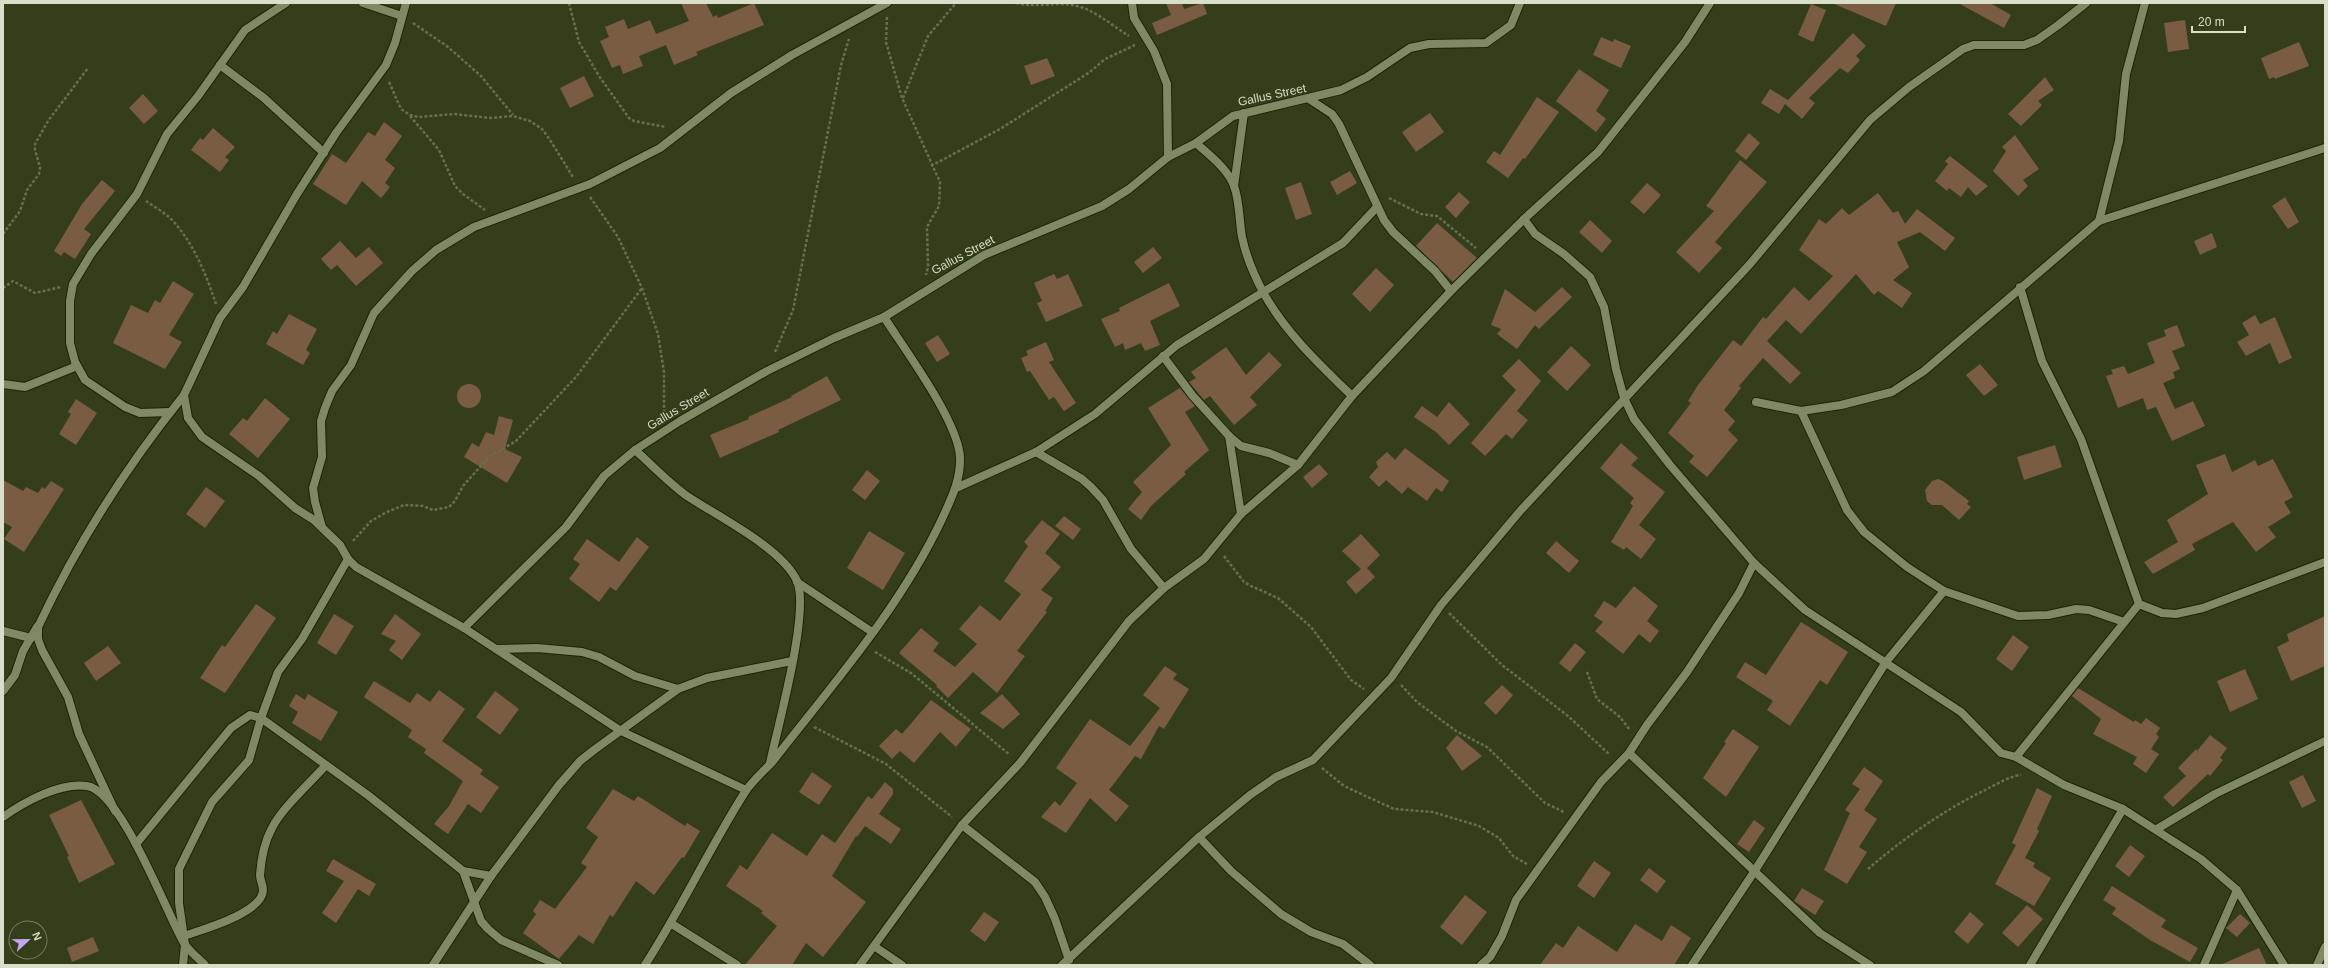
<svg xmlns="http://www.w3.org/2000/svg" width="2328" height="968" font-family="Helvetica,sans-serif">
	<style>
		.building { fill: #7a5c42 }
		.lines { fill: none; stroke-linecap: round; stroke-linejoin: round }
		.lane-casing { stroke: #1d2402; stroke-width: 10 }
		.street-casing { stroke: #1d2402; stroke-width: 10 }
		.path { stroke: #676f51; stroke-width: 2.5; stroke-dasharray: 3 2; stroke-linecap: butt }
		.lane { stroke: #7f8a64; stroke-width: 8 }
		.street { stroke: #7f8a64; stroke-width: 8 }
		.labels { text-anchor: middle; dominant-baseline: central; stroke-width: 3.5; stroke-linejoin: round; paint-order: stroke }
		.street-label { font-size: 12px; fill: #d8deca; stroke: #353e1b }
	</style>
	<rect width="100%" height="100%" fill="#353e1b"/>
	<g class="building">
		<polygon points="681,3 706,3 713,17 717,15 718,18 754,3 764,25 696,52 698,55 674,65 666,45 639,56 643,66 623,74 620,65 612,68 600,41 609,37 605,27 624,19 628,29 650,20 656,34 689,21"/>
		<polygon points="1166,3 1182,3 1184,9 1203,3 1207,14 1157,35 1152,23 1171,15"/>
		<polygon points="1832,3 1896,3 1886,26"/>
		<polygon points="1958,3 1990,3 2011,15 2004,28"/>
		<polygon points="1811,4 1826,10 1813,42 1798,35"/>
		<polygon points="2185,20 2189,49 2168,52 2164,23"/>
		<polygon points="1853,33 1866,46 1856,56 1860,60 1848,73 1840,68 1809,98 1815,103 1802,119 1785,104 1779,114 1761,103 1770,89 1788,100 1786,102"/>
		<polygon points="1601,37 1613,42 1614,39 1631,46 1621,68 1593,55"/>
		<polygon points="2299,42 2309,66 2275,79 2274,77 2269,79 2261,58"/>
		<polygon points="1047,58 1055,76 1031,85 1024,66"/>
		<polygon points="1579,69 1609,90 1596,111 1606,119 1596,132 1556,101"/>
		<polygon points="584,76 594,96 570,108 560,88"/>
		<polygon points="2045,77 2054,90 2038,101 2042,105 2021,126 2008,114"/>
		<polygon points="143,94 158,111 144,124 129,108"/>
		<polygon points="1537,97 1559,112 1525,159 1523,158 1508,178 1486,162 1494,151 1500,155"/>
		<polygon points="1430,113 1444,132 1416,152 1402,132"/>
		<polygon points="384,122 402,136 385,160 395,168 385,183 390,187 381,198 362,181 346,205 313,184 332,154 346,163 368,132 375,136"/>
		<polygon points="213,128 235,147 225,157 229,160 220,172 191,150 200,138 203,140"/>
		<polygon points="1749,133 1760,143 1746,160 1735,151"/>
		<polygon points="2015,135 2039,169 2023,180 2028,186 2018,196 1993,171 2006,151 2002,147"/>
		<polygon points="1950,156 1988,186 1976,196 1968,187 1961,197 1949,188 1947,191 1935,181 1948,164 1945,161"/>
		<polygon points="1740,160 1767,182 1715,242 1722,248 1699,273 1676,252 1714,211 1706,206"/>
		<polygon points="1350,171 1357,183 1337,195 1330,182"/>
		<polygon points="102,180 115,191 84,229 91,234 75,259 64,252 61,256 54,251 82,204"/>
		<polygon points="1301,182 1312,214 1296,220 1285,188"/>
		<polygon points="1647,183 1661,195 1644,214 1630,202"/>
		<polygon points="1459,192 1470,202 1456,218 1445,207"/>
		<polygon points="1878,193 1893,213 1898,211 1905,224 1917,209 1955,238 1945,251 1920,232 1897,242 1909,267 1893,280 1912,293 1902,308 1878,291 1874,295 1856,274 1801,334 1786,320 1767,341 1801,373 1790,384 1763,358 1739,386 1741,388 1724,410 1735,421 1728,430 1738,440 1707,477 1689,462 1694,456 1668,433 1691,403 1688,401 1698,385 1733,340 1741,346 1763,317 1766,319 1794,287 1809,301 1833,276 1799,250 1819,219 1826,224 1842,208 1849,215"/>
		<polygon points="2285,197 2299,222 2288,229 2272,206"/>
		<polygon points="1590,220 1612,241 1602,253 1579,232"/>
		<polygon points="1437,223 1477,258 1453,282 1416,246"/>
		<polygon points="2212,233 2217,247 2200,255 2194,241"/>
		<polygon points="340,241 356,258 369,247 383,263 356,286 337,265 331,270 321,259"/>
		<polygon points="1153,247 1162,258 1143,273 1134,262"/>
		<polygon points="1376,268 1394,285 1370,312 1352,294"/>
		<polygon points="1054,274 1057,279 1068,274 1083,306 1046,322 1037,303 1042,301 1034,283"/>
		<polygon points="173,281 194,294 169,335 182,342 165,369 113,343 131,305 148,313 155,300 160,303"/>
		<polygon points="1169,283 1180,306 1150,321 1160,345 1145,351 1141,343 1125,350 1123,343 1115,347 1101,319 1120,311 1119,308"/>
		<polygon points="1562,287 1572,297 1539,329 1535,325 1517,349 1497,334 1501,329 1491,325 1505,289 1535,312"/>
		<polygon points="289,314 317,329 306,350 310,353 303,365 266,344 273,331 277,334"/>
		<polygon points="2255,315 2260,324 2275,317 2292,358 2279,364 2270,343 2246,356 2237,342 2249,335 2242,323"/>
		<polygon points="2177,325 2185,346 2172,351 2180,369 2173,372 2175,378 2163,383 2175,409 2193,401 2205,426 2172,441 2156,407 2147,410 2143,398 2118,408 2106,376 2113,374 2111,370 2124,366 2128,374 2155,363 2147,343 2166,336 2164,330"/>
		<polygon points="938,335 950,354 937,362 925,343"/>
		<polygon points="1046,342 1054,360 1049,362 1076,403 1064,411 1054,397 1049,400 1030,371 1027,372 1021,358 1028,355 1026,351"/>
		<polygon points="1571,346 1591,365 1567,391 1547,372"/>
		<polygon points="1226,347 1246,375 1269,352 1282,365 1250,397 1257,405 1234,425 1210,396 1204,400 1189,382 1196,378 1191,372"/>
		<polygon points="1519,359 1541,381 1517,411 1528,420 1512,439 1506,434 1485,456 1471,443 1516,390 1502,376"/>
		<polygon points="1980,364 1998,385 1984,396 1966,375"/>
		<polygon points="827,376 841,400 778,430 779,432 720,458 710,435 749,419 748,417 792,397 791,396"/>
		<circle cx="469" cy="396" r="12"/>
		<polygon points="1180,388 1195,406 1185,412 1209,450 1184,472 1186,474 1151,506 1141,520 1128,509 1142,492 1133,482 1171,445 1148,408"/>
		<polygon points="265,398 290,419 258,458 229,434 243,418 247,421"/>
		<polygon points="76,399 97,413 76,445 59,434 71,414 68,412"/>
		<polygon points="1449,402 1470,424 1449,445 1436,432 1414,417 1422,406 1437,417"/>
		<polygon points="499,416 513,420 505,449 522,457 507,483 464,457 472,443 479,447 486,432 494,435"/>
		<polygon points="1621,443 1638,458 1631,465 1665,492 1639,525 1656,539 1641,559 1626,547 1624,550 1611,542 1633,506 1630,503 1634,498 1600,468"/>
		<polygon points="2055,445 2062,467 2024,480 2017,457"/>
		<polygon points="1405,448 1449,481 1442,492 1436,488 1427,501 1408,487 1402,494 1386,480 1379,487 1369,477 1378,467 1376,462 1387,452 1395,460"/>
		<polygon points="2225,454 2232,472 2255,460 2258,466 2273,459 2293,497 2284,502 2291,513 2268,527 2276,537 2256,552 2233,522 2192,544 2195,550 2153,574 2144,562 2178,542 2167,520 2208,494 2196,465"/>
		<polygon points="1319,464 1328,474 1312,488 1303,477"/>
		<polygon points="867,470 880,481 865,500 852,490"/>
		<polygon points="1938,479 1943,481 1969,501 1967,504 1971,507 1959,520 1942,505 1932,505 1927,501 1925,490 1932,481"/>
		<polygon points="3,480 23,491 26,487 38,493 42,487 45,489 51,481 64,489 24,552 4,539 12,527 3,522"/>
		<polygon points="206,487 225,501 205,528 186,514"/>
		<polygon points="1064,516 1081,529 1073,540 1055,526"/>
		<polygon points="1042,520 1060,534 1045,553 1061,567 1041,590 1053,598 1045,611 1047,612 1017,651 1025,656 997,693 973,672 948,698 936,686 937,685 899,653 921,628 939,643 933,651 955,667 977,644 959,629 980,605 1000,621 1021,594 1004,581 1028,546 1024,542"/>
		<polygon points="869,531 905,553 883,590 847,568"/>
		<polygon points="1361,534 1380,555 1367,568 1375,577 1356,594 1346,582 1361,569 1342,551"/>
		<polygon points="637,537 649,547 616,591 610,587 599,602 569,579 580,564 573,559 587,539 619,562"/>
		<polygon points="1556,541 1579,561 1569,573 1546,553"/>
		<polygon points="1634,586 1658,606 1647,621 1659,631 1650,643 1639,634 1623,654 1595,631 1603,622 1594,616 1604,601 1616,608"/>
		<polygon points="256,604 276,618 225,693 200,678 222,645 225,647"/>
		<polygon points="334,614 354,626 336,655 317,643"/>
		<polygon points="395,614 421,634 402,660 389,650 396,641 381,634"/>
		<polygon points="2325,616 2325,666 2291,681 2277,647 2289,641 2287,634"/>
		<polygon points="1801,622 1848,652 1827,685 1820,680 1790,726 1767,710 1773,701 1736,677 1745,662 1766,675"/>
		<polygon points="2013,635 2029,647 2012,671 1996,659"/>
		<polygon points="1575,643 1586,652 1570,672 1559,663"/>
		<polygon points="108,646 121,663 96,681 84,663"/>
		<polygon points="1165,666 1177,674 1173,679 1189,689 1164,729 1159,726 1141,759 1135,756 1109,790 1129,806 1116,822 1090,798 1066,833 1041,817 1055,801 1060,806 1077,783 1056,768 1090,719 1130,746 1135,740 1160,708 1143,695"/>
		<polygon points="2245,669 2258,699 2230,712 2217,681"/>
		<polygon points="374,681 410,703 417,693 430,702 439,690 465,709 442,741 483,770 480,774 499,787 481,813 468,804 448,834 434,824 449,806 463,781 424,753 426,749 408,737 412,730 364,697"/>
		<polygon points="1502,685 1513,695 1496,715 1484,703"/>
		<polygon points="2078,688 2134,722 2135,720 2141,724 2146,718 2160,728 2156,734 2159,737 2151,749 2159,754 2146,773 2133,764 2137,757 2093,734 2101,719 2072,696"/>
		<polygon points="495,691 519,709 500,735 476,717"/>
		<polygon points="296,694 305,700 308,694 338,712 321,741 292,723 298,712 289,706"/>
		<polygon points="1002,694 1020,714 1003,729 980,713"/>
		<polygon points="931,700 971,729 956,747 940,732 914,763 900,751 892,759 879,746 896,729 902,734"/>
		<polygon points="1733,729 1759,747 1726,797 1703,778 1726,743 1724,742"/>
		<polygon points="1457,735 1482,756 1462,771 1446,748"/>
		<polygon points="2210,735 2227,748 2220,758 2223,760 2210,776 2208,774 2173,807 2163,797 2186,776 2178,768 2196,749 2197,751"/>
		<polygon points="1864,767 1883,781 1864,810 1877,819 1859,847 1867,852 1847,884 1824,870 1850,813 1845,810 1860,789 1852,784"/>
		<polygon points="812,772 832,786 819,805 799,792"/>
		<polygon points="2303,775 2316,801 2302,808 2289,782"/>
		<polygon points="885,782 893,789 893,794 879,814 901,829 891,844 865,826 857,837 856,836 832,876 866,902 823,957 806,943 792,965 745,965 777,926 761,913 763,911 726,886 740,865 747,870 772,833 807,856 822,834 835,843 868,796 872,799"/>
		<polygon points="2037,788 2052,796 2037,829 2039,831 2025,858 2035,863 2033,867 2051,878 2034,906 1995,884 2016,845 2012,843"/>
		<polygon points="613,789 634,801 638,796 685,826 687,823 700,831 684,858 682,857 654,895 636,881 613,917 610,915 593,944 579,935 559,959 523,933 536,914 533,911 540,900 555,909 587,867 581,863 598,837 586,828"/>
		<polygon points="81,800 115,864 79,883 67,857 69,856 49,815"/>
		<polygon points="1754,820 1765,828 1749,852 1737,844"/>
		<polygon points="2130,845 2145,856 2129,877 2115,866"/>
		<polygon points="333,859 376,884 369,896 358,889 336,923 322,913 344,881 326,871"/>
		<polygon points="1594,861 1611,873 1594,898 1577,886"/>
		<polygon points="1649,868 1666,881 1657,893 1640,880"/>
		<polygon points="2112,886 2166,920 2161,927 2198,948 2190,962 2150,940 2112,914 2116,908 2103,900"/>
		<polygon points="1802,888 1824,901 1815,915 1794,901"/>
		<polygon points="1465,895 1487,912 1462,945 1440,927"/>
		<polygon points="2027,905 2043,919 2018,947 2002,933"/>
		<polygon points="984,912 999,922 985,942 970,931"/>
		<polygon points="1970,912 1984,924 1968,944 1954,932"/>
		<polygon points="2240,914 2250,923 2237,937 2226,928"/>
		<polygon points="1635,924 1662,941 1671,925 1691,938 1674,965 1540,965 1556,943 1563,948 1578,926 1617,952"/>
		<polygon points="93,937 99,951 72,962 67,948"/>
		<polygon points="2259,948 2267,965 2220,965"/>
	</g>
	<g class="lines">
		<defs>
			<path id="lane" d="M 184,936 C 201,930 263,913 263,890 C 263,885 260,880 260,875 C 261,860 265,841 272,828 C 282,808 311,782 326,765"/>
			<g id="street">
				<polyline points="363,3 402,16"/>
				<polyline points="406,3 395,43 386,65 336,133 297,194 243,287 220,318 184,395 188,418 202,437 259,476 295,508 314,520 340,545 348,559 356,567 464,628 621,731 746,790"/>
				<polyline points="1132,3 1134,18 1154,51 1167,84 1168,157"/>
				<polyline points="220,65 264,98 324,153"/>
				<polyline points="1309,99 1332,114 1339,124 1384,220 1393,232 1435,271 1451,291"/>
				<path d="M 1196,143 C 1209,155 1228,169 1234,186 C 1240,202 1239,221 1242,237 C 1246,256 1254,275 1263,292 C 1285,332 1319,364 1352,396"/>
				<polyline points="1234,186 1244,113"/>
				<polyline points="1524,219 1535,234 1564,254 1590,277 1604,307 1616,369 1624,398 1634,419 1670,465 1754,563 1805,610 1961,712 2001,753 2016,757 2064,785 2123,809 2201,859 2237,890 2284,965"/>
				<polyline points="2099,221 2119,141 2126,74 2145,3"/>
				<polyline points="2020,287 2042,361 2081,439 2139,604 2162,613 2176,614 2203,608 2325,562"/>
				<polyline points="1163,356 1192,395 1229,436 1241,446 1269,453 1298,465"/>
				<polyline points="3,384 25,387 77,366"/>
				<polyline points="1756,402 1801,411 1841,405 1892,392 1924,371 2099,221 2325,148"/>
				<polyline points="1801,411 1847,510 1864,532 1907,567 1944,591 2018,616 2048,615 2076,609 2089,610 2124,622"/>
				<polyline points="170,412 140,413 125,407 85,380 75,362 70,343 70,301 73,284 91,254 137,194 167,134 198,96 245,30 286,3"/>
				<polyline points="1229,436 1241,514"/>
				<path d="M 635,450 C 652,465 669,483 687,496 C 717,516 782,548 797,581 C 810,611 778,726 770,763"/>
				<polyline points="1036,452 1082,479 1091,487 1103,500 1131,549 1164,588"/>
				<polyline points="956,488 1036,452 1095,414 1177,345 1343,243 1377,207"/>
				<polyline points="322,527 315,502 313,488 322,457 321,421 325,408 332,391 351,365 374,313 412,271 436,250 474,227 590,184 660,148 731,93 792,55 887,3"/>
				<polyline points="797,582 872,632"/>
				<polyline points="464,628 566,527 604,476 635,450 680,421 767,371 834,338 884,317 984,255 1102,206 1129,189 1168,157 1196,143 1233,116 1341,90 1367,77 1410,48 1429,44 1486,43 1511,25 1520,3"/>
				<polyline points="3,631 31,638"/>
				<polyline points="497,649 537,648 582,652 599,657 635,676 678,689 707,678 792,661"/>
				<polyline points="3,691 15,675 23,651 37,627"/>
				<polyline points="1629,753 1820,933 1870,965"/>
				<polyline points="2016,757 2139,604"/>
				<path d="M 115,811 L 79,734 L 68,697 L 42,650 L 38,639 L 38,627 C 78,542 125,468 184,395"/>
				<path d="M 3,817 C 24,802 60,782 87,786 C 121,791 166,912 184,943 C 189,951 198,958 205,965"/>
				<polyline points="962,825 1035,882 1045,897 1055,919 1069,960"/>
				<polyline points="2157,829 2215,794 2325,741"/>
				<polyline points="1199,837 1250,795 1276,777 1313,760 1391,678 1441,605 1521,510 1750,264 1870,120 1909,87 1963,49 1974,45 2024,45 2037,40 2057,26 2086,3"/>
				<polyline points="136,844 231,728 250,715 261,718 369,796 463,871 491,876"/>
				<polyline points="463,871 481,921 488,929 501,940 558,965"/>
				<polyline points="672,924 737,965"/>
				<polyline points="874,946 902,965"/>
				<polyline points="183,965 185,945 179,903 179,869 212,802 249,760 261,718 278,672 302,639 348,559"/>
				<polyline points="433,965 491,876 559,785 580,761 594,750 678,689"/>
				<path d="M 645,965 C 681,909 709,849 745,792 C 752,781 764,771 773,761 C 833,684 900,608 942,519 C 951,499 961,480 960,457 C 958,421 905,350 884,317"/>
				<polyline points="860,965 962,825 1020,763 1129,621 1164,588 1204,559 1241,514 1298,465 1352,396 1451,291 1524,219 1598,152 1685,42 1710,3"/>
				<polyline points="1062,965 1199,837 1231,871 1281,914 1311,932 1343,944 1370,965"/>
				<polyline points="1481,965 1490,957 1502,936 1516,900 1601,782 1629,753 1647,725 1687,672 1739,593 1754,563"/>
				<polyline points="1692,965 1754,872 1886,662 1944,591"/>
				<polyline points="2030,965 2123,809"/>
				<polyline points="2204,965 2237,890"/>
				<polyline points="2317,965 2325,947"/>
			</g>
		</defs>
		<use href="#lane" class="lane-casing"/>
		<use href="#street" class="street-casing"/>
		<g class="path">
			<polyline points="569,3 579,42 599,76 629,118 634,121 666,127"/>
			<path d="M 1016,3 C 1035,8 1053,2 1072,5 C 1093,8 1111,25 1129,36"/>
			<polyline points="887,17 886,42 902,98 940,182 939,206 927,227 928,267 926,275"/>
			<polyline points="413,23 448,47 481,76 513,115"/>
			<polyline points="389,82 401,109 410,115 419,117 454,114 490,118 513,116 530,121 542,129 550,140 573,177"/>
			<polyline points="903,98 928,36 956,3"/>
			<polyline points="410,116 439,150 455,186 463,194 485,210"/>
			<polyline points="931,166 1000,129 1090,72 1105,59 1135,45"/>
			<polyline points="590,197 618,237 642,288 658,334 664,372 664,417"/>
			<polyline points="1389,198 1421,214 1437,216 1476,248"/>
			<path d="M 146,201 C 153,206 162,211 169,217 C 192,239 206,274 216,304"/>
			<polyline points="3,234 20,211 27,190 39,174 40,167 35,150 35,144 48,121 88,68"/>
			<polyline points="3,288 13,281 35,293 61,287"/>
			<polyline points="775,352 793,310 841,65 849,39"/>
			<polyline points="353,541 371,521 387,512 404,505 423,506 433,510 449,507 455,501 463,486 489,457 516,441 576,377 642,288"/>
			<polyline points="1224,556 1244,582 1251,586 1278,598 1311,627 1351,680 1364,689"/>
			<polyline points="1449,613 1502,665 1568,716 1610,755"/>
			<polyline points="875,652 911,673 1010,755"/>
			<polyline points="1587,672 1597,699 1620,717 1629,729"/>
			<polyline points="1401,685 1417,702 1456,731 1487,747 1545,803 1564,812"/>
			<polyline points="814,727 886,764 952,817"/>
			<polyline points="1322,768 1344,786 1394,809 1433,812 1479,826 1499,838 1513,856 1527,864"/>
			<path d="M 1868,869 C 1904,838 1944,810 1987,789 C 1997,784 2010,776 2021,775"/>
		</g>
		<use href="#lane" class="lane"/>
		<use href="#street" class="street"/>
	</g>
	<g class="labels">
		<g class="street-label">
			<text transform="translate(1272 95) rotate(-12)">Gallus Street</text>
			<text transform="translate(963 255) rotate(-28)">Gallus Street</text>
			<text transform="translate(678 409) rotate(-31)">Gallus Street</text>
		</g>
	</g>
	<rect width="2328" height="968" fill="none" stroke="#d8deca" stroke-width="8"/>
	<g transform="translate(28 940) rotate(68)"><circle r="19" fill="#353e1b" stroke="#767e61"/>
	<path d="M0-3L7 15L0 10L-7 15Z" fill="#c3a7f2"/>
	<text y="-6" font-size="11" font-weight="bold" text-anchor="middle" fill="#d8deca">N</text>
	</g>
	<path d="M2192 26v6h53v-6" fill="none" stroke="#d8deca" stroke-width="2"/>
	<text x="2198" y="26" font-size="12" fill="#d8deca" stroke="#353e1b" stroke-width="3" paint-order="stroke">20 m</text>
</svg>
